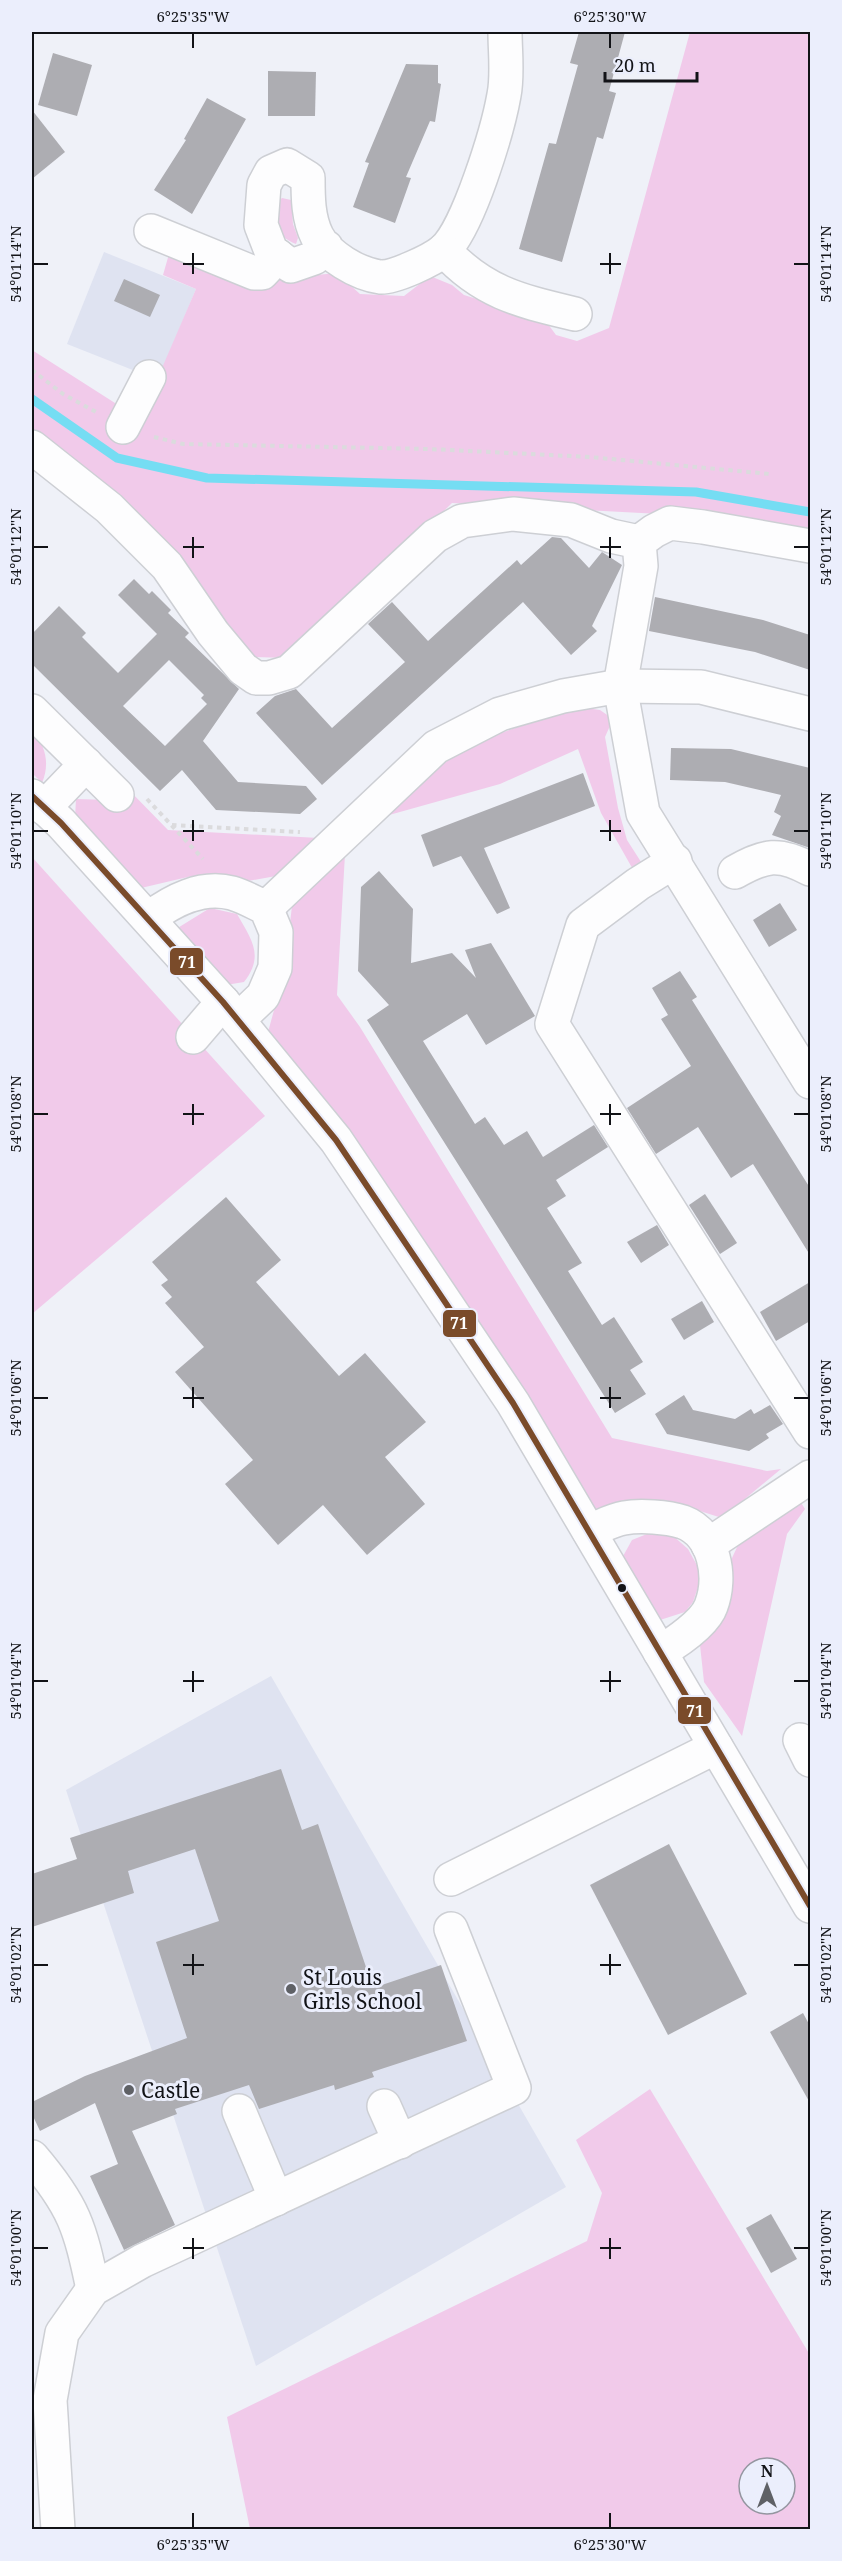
<svg xmlns="http://www.w3.org/2000/svg" width="842" height="2561" font-family="'Noto Serif',serif">
	<style>
		.built { fill: #dfe3f1 }
		.green { fill: #f1caea; fill-rule: evenodd }
		.lines { fill: none; stroke-linecap: round; stroke-linejoin: round }
		.stream { stroke: #75ddf3; stroke-width: 9 }
		.building { fill: #adadb2; fill-rule: evenodd }
		.minor-casing { stroke: #cdcfd4; stroke-width: 36 }
		.path { stroke: #dbdbdd; stroke-width: 4; stroke-dasharray: 4.5 4.5; stroke-linecap: butt }
		.minor { stroke: #fdfdfe; stroke-width: 33 }
		.bus-1-casing { stroke: #ebeefc; stroke-width: 10 }
		.bus-1 { stroke: #7a4b2a; stroke-width: 6 }
		.ticks { fill: none; stroke: #121317; stroke-width: 2 }
		.bus-dot { fill: #121317; stroke: #ebeefc; stroke-width: 2 }
		.poi-dot { fill: #5f6166; stroke: #ebeefc; stroke-width: 2 }
		.labels { text-anchor: middle; dominant-baseline: central; stroke-width: 6; stroke-linejoin: round; paint-order: stroke }
		.poi-label { font-size: 21px; fill: #121317; stroke: #ebeefc; text-anchor: start }
		.line-badge { stroke: #ebeefc; stroke-width: 2 }
		.badge-label { font-size: 16px; text-anchor: middle; font-weight: bold; fill: #fff }
		.neatline { fill: none; stroke: #121317; stroke-width: 2 }
		.ticks-label { font-size: 15px; text-anchor: middle; fill: #121317 }
	</style>
	<rect width="100%" height="100%" fill="#eff1f8"/>
	<g class="built">
		<polygon points="104,252 196,289 158,380 67,344"/>
		<polygon points="271,1676 566,2187 256,2366 66,1790"/>
	</g>
	<g class="green">
		<polygon points="690,32 810,32 810,537 717,517 452,503 344,610 288,658 253,657 32,435 32,350 140,419 196,289 163,275 171,247 306,276 337,273 360,294 404,296 430,276 452,285 464,295 545,320 556,335 577,341 609,328"/>
		<path d="M 282,198 L 291,200 L 293,224 L 298,238 L 296,244 C 276,236 274,224 274,205 Z"/>
		<path d="M 586,708 L 600,710 L 613,719 L 605,737 L 618,808 L 627,840 L 643,865 L 635,873 L 601,813 L 578,749 L 500,784 L 382,817 C 403,799 434,768 456,755 C 496,731 541,719 586,708 Z"/>
		<path d="M 32,730 C 46,746 50,764 42,783 L 32,773 Z"/>
		<polygon points="127,788 168,830 319,838 276,876 237,883 192,876 141,888 75,818 76,799 110,800"/>
		<polygon points="345,854 337,995 360,1027 612,1438 767,1471 781,1469 722,1518 681,1505 629,1505 593,1509 520,1390 293,1061 268,1032 284,974 292,906"/>
		<polygon points="32,857 265,1116 32,1314"/>
		<path d="M 210,908 L 237,914 C 251,939 265,955 244,982 L 226,985 L 176,929 Z"/>
		<polygon points="800,1501 805,1509 787,1534 742,1736 704,1682 700,1645 721,1617 729,1596 732,1558 739,1543"/>
		<polygon points="647,1534 672,1535 688,1549 699,1569 699,1584 693,1602 685,1612 660,1620 622,1558 632,1540"/>
		<path d="M 650,2089 L 810,2355 L 810,2529 L 250,2529 L 227,2417 L 587,2241 L 602,2193 L 576,2140 ZM 749,2468 L 785,2468 L 785,2504 L 749,2504 Z"/>
	</g>
	<g class="lines">
		<polyline class="stream" points="32,399 117,458 207,478 696,492 810,512"/>
	</g>
	<g class="building">
		<polygon points="579,32 625,32 609,91 616,93 603,139 597,137 562,262 519,249 549,143 556,144 578,65 570,63"/>
		<polygon points="53,53 92,65 77,116 38,105"/>
		<polygon points="406,64 438,65 438,83 441,84 435,122 430,121 406,177 411,178 395,223 353,207 369,163 365,162"/>
		<polygon points="268,71 316,72 315,116 268,116"/>
		<polygon points="207,98 246,119 192,214 154,190 186,140 184,139"/>
		<polygon points="32,110 65,152 32,179"/>
		<polygon points="124,279 160,295 150,317 114,301"/>
		<polygon points="552,537 561,538 589,568 602,552 622,565 592,626 597,631 571,655 523,602 322,785 256,713 275,696 296,689 332,728 405,662 368,624 392,602 428,641 517,560 521,565"/>
		<path d="M 134,579 L 149,594 L 152,591 L 171,610 L 168,613 L 189,633 L 185,637 L 239,689 L 203,741 L 238,782 L 306,786 L 317,799 L 300,814 L 216,810 L 182,770 L 160,791 L 32,664 L 32,634 L 59,606 L 86,633 L 82,637 L 118,673 L 157,634 L 118,595 ZM 169,660 L 204,695 L 201,698 L 207,704 L 165,746 L 123,706 Z"/>
		<polygon points="655,597 763,620 810,635 810,670 755,652 649,631"/>
		<polygon points="671,748 731,749 810,768 810,848 772,835 781,816 774,812 781,795 725,782 670,780"/>
		<polygon points="583,773 595,806 484,848 510,908 497,914 461,856 433,867 421,835"/>
		<polygon points="379,871 413,909 411,963 452,953 476,978 465,950 491,943 535,1016 486,1045 467,1014 423,1041 475,1124 485,1117 504,1145 527,1131 543,1157 594,1125 608,1147 556,1180 566,1196 547,1208 582,1263 568,1271 602,1325 614,1317 643,1362 630,1370 646,1394 615,1413 367,1020 389,1005 358,971 361,887"/>
		<polygon points="780,903 797,930 769,947 753,920"/>
		<polygon points="680,971 697,997 692,1000 810,1188 810,1255 753,1164 731,1178 698,1127 656,1154 627,1108 691,1066 661,1019 668,1015 652,988"/>
		<polygon points="705,1194 737,1243 720,1254 689,1205"/>
		<polygon points="226,1197 281,1260 256,1282 339,1376 365,1353 426,1422 385,1457 425,1504 367,1555 323,1505 278,1545 225,1484 253,1460 175,1372 204,1347 165,1303 172,1297 161,1285 168,1280 152,1262"/>
		<polygon points="657,1225 669,1245 641,1263 627,1242"/>
		<polygon points="810,1282 810,1321 776,1341 760,1312"/>
		<polygon points="702,1301 714,1322 684,1340 671,1319"/>
		<polygon points="684,1395 693,1410 735,1419 751,1409 754,1414 770,1405 783,1424 766,1434 769,1438 749,1451 667,1434 655,1414"/>
		<polygon points="281,1769 302,1830 318,1824 373,1988 441,1965 467,2041 372,2072 374,2077 335,2090 334,2085 259,2109 249,2085 175,2109 177,2114 132,2131 175,2225 124,2250 90,2176 118,2164 95,2103 40,2131 32,2114 32,2102 85,2076 187,2038 156,1942 219,1921 195,1849 128,1871 134,1893 32,1927 32,1874 77,1859 70,1838"/>
		<polygon points="669,1844 747,1994 668,2035 590,1885"/>
		<polygon points="803,2013 810,2026 810,2103 770,2032"/>
		<polygon points="771,2214 797,2259 771,2273 746,2228"/>
	</g>
	<g class="lines">
		<defs>
			<g id="minor">
				<polyline points="151,231 254,273 262,273 278,256"/>
				<path d="M 326,247 L 314,258 L 291,266 L 271,251 L 261,225 L 264,185 L 271,172 L 287,165 L 308,178 C 308,197 308,218 317,236 C 327,256 358,274 380,277 C 394,278 432,260 443,251 C 468,230 498,129 504,95 C 508,75 505,52 505,32"/>
				<path d="M 444,250 C 483,293 521,301 575,314"/>
				<polyline points="123,427 149,377"/>
				<polyline points="32,447 109,508 167,566 213,633 243,669 256,678 269,678 289,672 435,536 462,521 513,514 571,520 611,536 639,542"/>
				<polyline points="810,546 703,527 670,523 654,531 639,542 641,566 620,686 643,813 810,1082"/>
				<polyline points="32,711 117,795"/>
				<polyline points="32,796 61,823 223,1002 336,1140 513,1403 810,1906"/>
				<polyline points="44,808 86,764"/>
				<polyline points="675,861 638,884 583,925 552,1024 810,1432"/>
				<path d="M 735,872 C 765,855 779,852 810,869"/>
				<polyline points="266,908 436,747 500,714 563,696 620,686 701,687 810,714"/>
				<path d="M 149,918 C 172,901 201,885 232,893 C 243,896 255,903 266,908 L 276,932 L 275,968 L 263,996 L 238,1020"/>
				<polyline points="193,1037 223,1002"/>
				<path d="M 589,1531 C 600,1527 612,1520 624,1518 C 640,1515 667,1517 683,1522 C 715,1534 722,1577 711,1606 C 705,1623 675,1643 660,1652"/>
				<polyline points="708,1545 810,1477"/>
				<polyline points="800,1740 810,1760"/>
				<polyline points="451,1879 716,1747"/>
				<polyline points="384,2106 400,2142"/>
				<polyline points="239,2111 276,2199"/>
				<path d="M 32,2157 C 74,2206 80,2227 93,2289"/>
				<polyline points="58,2530 50,2400 62,2333 93,2289 142,2261 514,2088 451,1929"/>
			</g>
		</defs>
		<use href="#minor" class="minor-casing"/>
		<g class="path">
			<polyline points="32,370 63,394 96,412"/>
			<polyline points="154,437 183,444 429,449 590,457 770,474"/>
			<polyline points="147,799 203,859"/>
			<polyline points="172,825 300,832"/>
		</g>
		<use href="#minor" class="minor"/>
		<defs>
			<polyline id="bus-1" points="32,796 61,823 223,1002 336,1140 513,1403 810,1906"/>
		</defs>
		<use href="#bus-1" class="bus-1-casing"/>
		<use href="#bus-1" class="bus-1"/>
	</g>
	<path class="ticks" d="M 193,33 L 193,48M 610,33 L 610,48M 193,253 L 193,274M 610,253 L 610,274M 33,264 L 48,264M 183,264 L 204,264M 600,264 L 621,264M 794,264 L 809,264M 193,537 L 193,558M 610,537 L 610,558M 33,547 L 48,547M 183,547 L 204,547M 600,547 L 621,547M 794,547 L 809,547M 193,820 L 193,841M 610,820 L 610,841M 33,831 L 48,831M 183,831 L 204,831M 600,831 L 621,831M 794,831 L 809,831M 193,1104 L 193,1125M 610,1104 L 610,1125M 33,1114 L 48,1114M 183,1114 L 204,1114M 600,1114 L 621,1114M 794,1114 L 809,1114M 193,1387 L 193,1408M 610,1387 L 610,1408M 33,1398 L 48,1398M 183,1398 L 204,1398M 600,1398 L 621,1398M 794,1398 L 809,1398M 193,1671 L 193,1692M 610,1671 L 610,1692M 33,1681 L 48,1681M 183,1681 L 204,1681M 600,1681 L 621,1681M 794,1681 L 809,1681M 193,1954 L 193,1975M 610,1954 L 610,1975M 33,1965 L 48,1965M 183,1965 L 204,1965M 600,1965 L 621,1965M 794,1965 L 809,1965M 193,2238 L 193,2259M 610,2238 L 610,2259M 33,2248 L 48,2248M 183,2248 L 204,2248M 600,2248 L 621,2248M 794,2248 L 809,2248M 193,2513 L 193,2528M 610,2513 L 610,2528"/>
	<circle class="bus-dot" cx="622" cy="1588" r="5"/>
	<g class="poi-dot">
		<circle cx="291" cy="1989" r="6"/>
		<circle cx="129" cy="2090" r="6"/>
	</g>
	<g class="labels">
		<g class="poi-label">
			<text x="303" y="1977">St Louis<tspan x="303" dy="24">Girls School</tspan></text>
			<text x="141" y="2090">Castle</text>
		</g>
	</g>
	<g class="line-badge">
		<rect x="169" y="947" width="35" height="29" rx="6" fill="#7a4b2a"/>
		<rect x="442" y="1309" width="35" height="29" rx="6" fill="#7a4b2a"/>
		<rect x="677" y="1696" width="35" height="29" rx="6" fill="#7a4b2a"/>
	</g>
	<g class="badge-label">
		<text x="187" y="968">71</text>
		<text x="459" y="1329">71</text>
		<text x="695" y="1717">71</text>
	</g>
	<rect width="842" height="2561" fill="none" stroke="#ebeefc" stroke-width="66"/>
	<g transform="translate(767 2486)"><circle r="28" fill="#ebeefc" stroke="#9496a0" stroke-width="1.5"/>
	<path d="M0-4.5L10 22L0 15L-10 22Z" fill="#5f6166"/>
	<text y="-9" font-size="16" font-weight="bold" text-anchor="middle" fill="#121317">N</text>
	</g>
	<path d="M605 72v9h92v-9" fill="none" stroke="#121317" stroke-width="3"/>
	<text x="614" y="72" font-size="18" fill="#121317" stroke="#ebeefc" stroke-width="4.5" paint-order="stroke">20 m</text>
	<rect x="33" y="33" width="776" height="2495" class="neatline"/>
	<g class="ticks-label">
		<text x="193" y="22">6°25'35"W</text>
		<text x="610" y="22">6°25'30"W</text>
		<text transform="translate(16 264) rotate(-90)" y="5">54°01'14"N</text>
		<text transform="translate(826 264) rotate(-90)" y="5">54°01'14"N</text>
		<text transform="translate(16 547) rotate(-90)" y="5">54°01'12"N</text>
		<text transform="translate(826 547) rotate(-90)" y="5">54°01'12"N</text>
		<text transform="translate(16 831) rotate(-90)" y="5">54°01'10"N</text>
		<text transform="translate(826 831) rotate(-90)" y="5">54°01'10"N</text>
		<text transform="translate(16 1114) rotate(-90)" y="5">54°01'08"N</text>
		<text transform="translate(826 1114) rotate(-90)" y="5">54°01'08"N</text>
		<text transform="translate(16 1398) rotate(-90)" y="5">54°01'06"N</text>
		<text transform="translate(826 1398) rotate(-90)" y="5">54°01'06"N</text>
		<text transform="translate(16 1681) rotate(-90)" y="5">54°01'04"N</text>
		<text transform="translate(826 1681) rotate(-90)" y="5">54°01'04"N</text>
		<text transform="translate(16 1965) rotate(-90)" y="5">54°01'02"N</text>
		<text transform="translate(826 1965) rotate(-90)" y="5">54°01'02"N</text>
		<text transform="translate(16 2248) rotate(-90)" y="5">54°01'00"N</text>
		<text transform="translate(826 2248) rotate(-90)" y="5">54°01'00"N</text>
		<text x="193" y="2550">6°25'35"W</text>
		<text x="610" y="2550">6°25'30"W</text>
	</g>
</svg>
